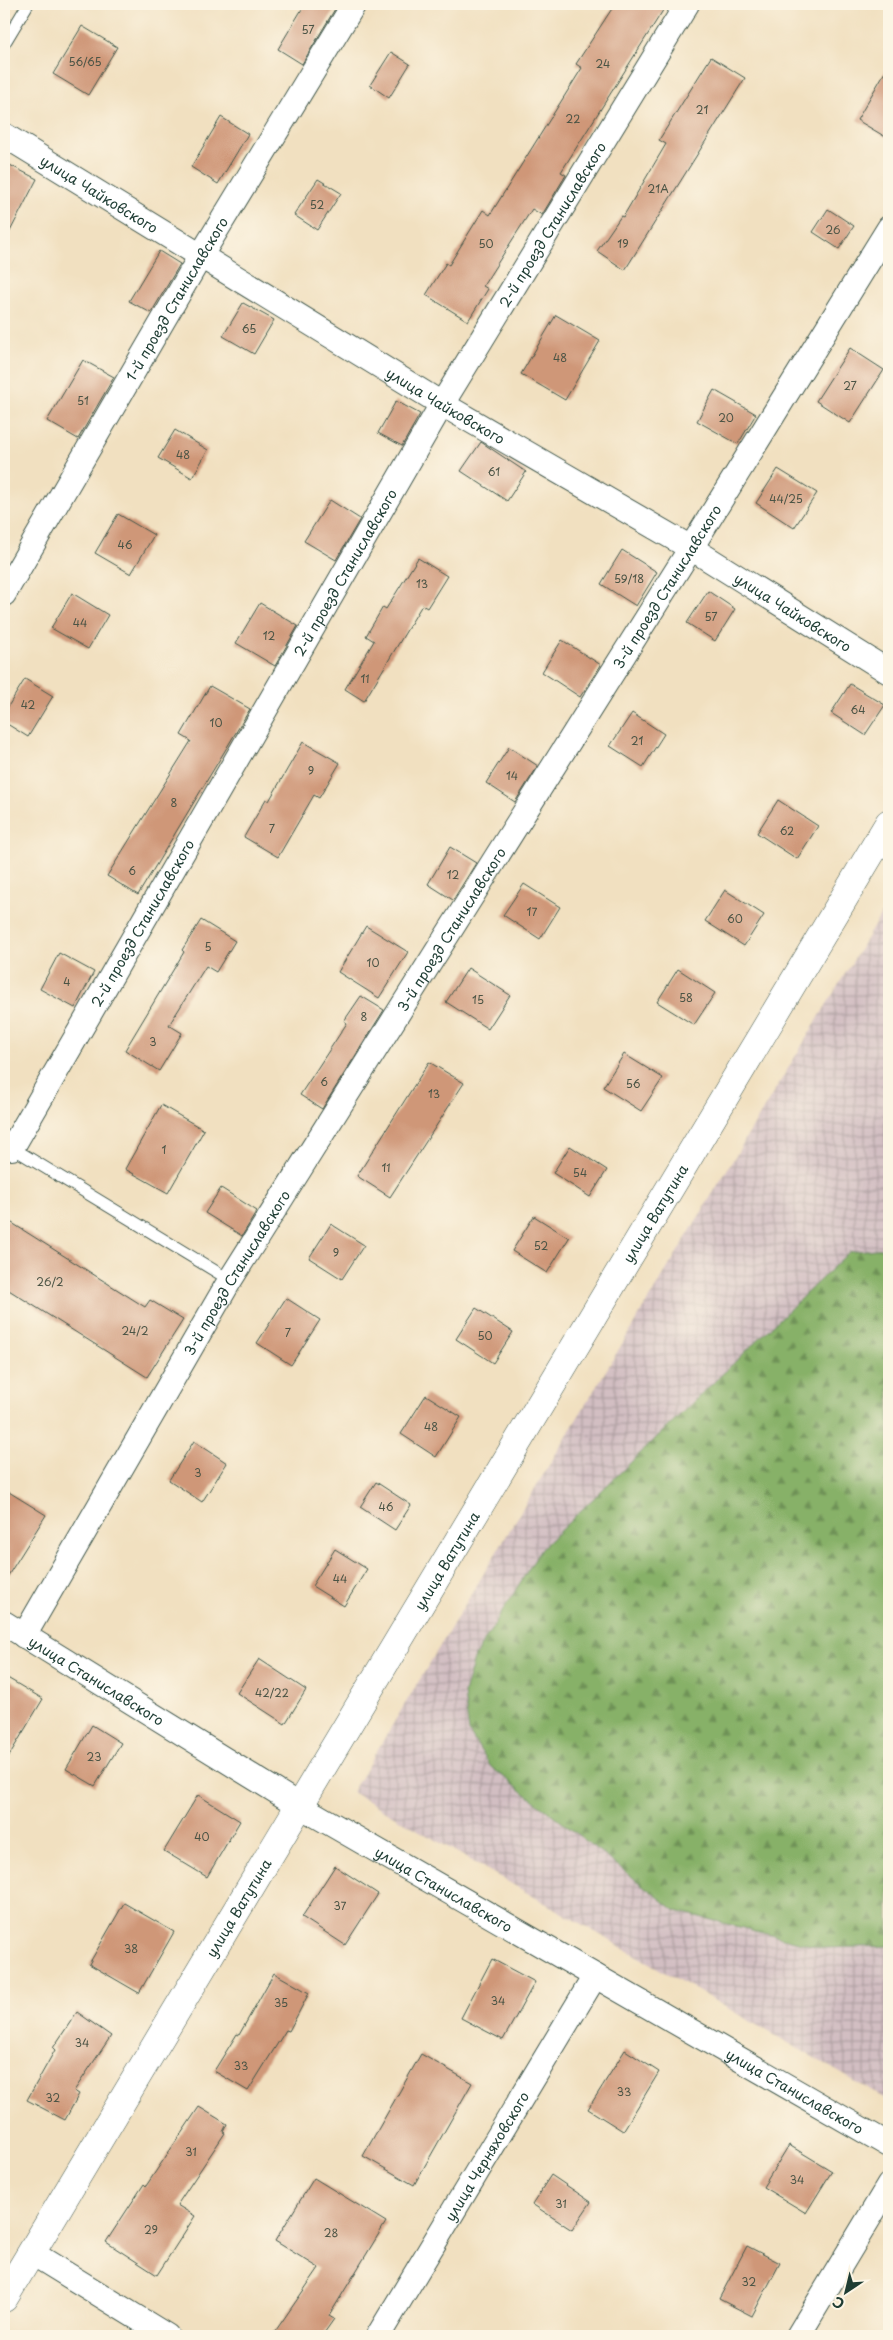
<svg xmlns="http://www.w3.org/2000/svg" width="893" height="2340" font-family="'Playpen Sans',sans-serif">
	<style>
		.industrial { fill: url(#industrial-grid) }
		.forest { fill: url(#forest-firs); stroke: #53774e }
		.building { fill: #cf9778 }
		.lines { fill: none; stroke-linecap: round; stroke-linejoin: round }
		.service-casing { stroke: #3e5549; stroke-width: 13 }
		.minor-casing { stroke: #3e5549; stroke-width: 26 }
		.tertiary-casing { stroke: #3e5549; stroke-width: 29 }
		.service { stroke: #fff; stroke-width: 11 }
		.minor { stroke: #fff; stroke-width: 24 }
		.tertiary { stroke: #fff; stroke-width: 28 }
		.labels { text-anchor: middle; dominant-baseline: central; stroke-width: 4; stroke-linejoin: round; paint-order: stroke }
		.number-label { font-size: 11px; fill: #4b5445 }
		.street-label { font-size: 14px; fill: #1f3d34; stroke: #fcf5e5 }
	</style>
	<defs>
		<pattern id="industrial-grid" width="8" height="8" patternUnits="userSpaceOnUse" patternTransform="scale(1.25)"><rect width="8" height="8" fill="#d2bec2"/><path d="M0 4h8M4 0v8" fill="none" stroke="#aa9c9e"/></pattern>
		<pattern id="forest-firs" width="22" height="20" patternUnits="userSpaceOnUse" patternTransform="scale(1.25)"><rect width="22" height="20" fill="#87b168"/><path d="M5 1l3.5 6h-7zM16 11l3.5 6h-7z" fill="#6e9156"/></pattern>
	</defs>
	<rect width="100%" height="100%" fill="#fcf5e5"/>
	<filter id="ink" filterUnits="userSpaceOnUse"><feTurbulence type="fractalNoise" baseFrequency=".02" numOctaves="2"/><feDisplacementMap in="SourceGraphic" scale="10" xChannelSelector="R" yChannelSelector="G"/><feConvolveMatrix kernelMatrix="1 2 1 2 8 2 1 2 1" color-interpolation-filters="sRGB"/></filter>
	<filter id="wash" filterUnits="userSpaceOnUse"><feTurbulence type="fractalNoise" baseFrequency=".0096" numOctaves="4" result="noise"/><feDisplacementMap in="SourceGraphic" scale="20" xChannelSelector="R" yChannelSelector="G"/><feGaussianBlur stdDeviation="1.12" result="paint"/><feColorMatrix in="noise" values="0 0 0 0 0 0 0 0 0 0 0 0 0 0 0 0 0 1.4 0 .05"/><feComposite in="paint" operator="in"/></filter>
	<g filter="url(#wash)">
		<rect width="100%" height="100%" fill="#f1e0c0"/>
		<polygon class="industrial" points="889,901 889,2101 352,1792"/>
		<polygon class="forest" points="885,1248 889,1250 889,1946 823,1948 676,1911 491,1767 469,1732 464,1693 475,1656 541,1549 849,1252"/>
		<g id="blocks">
			<g class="building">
				<polygon points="305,4 338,4 302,64 278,49"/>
				<polygon points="615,4 667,4 561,172 566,175 542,215 532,209 483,286 488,289 468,321 426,295 446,263 449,265 483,210 490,215 582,68 576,64"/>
				<polygon points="82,26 117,47 88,95 53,74"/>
				<polygon points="391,52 410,64 389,98 370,85"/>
				<polygon points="711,57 745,78 625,270 597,251 621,216 623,217 666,144 659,140"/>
				<polygon points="889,65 889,139 857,120"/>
				<polygon points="221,117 248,134 218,184 191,167"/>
				<polygon points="4,162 37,179 4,243"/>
				<polygon points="318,179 341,193 317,230 294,215"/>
				<polygon points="828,209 854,226 839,249 813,232"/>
				<polygon points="159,251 180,264 151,313 129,301"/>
				<polygon points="243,303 274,320 254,354 223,336"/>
				<polygon points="556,315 600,341 565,400 521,374"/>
				<polygon points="850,348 884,370 850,423 816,401"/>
				<polygon points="83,360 114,377 78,439 47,421"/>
				<polygon points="714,390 756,414 738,444 697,421"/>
				<polygon points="396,401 420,414 402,446 378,433"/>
				<polygon points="175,430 208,450 192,478 158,458"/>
				<polygon points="481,442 526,472 507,501 461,471"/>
				<polygon points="778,469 817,493 794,528 756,503"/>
				<polygon points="330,500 360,519 336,560 304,541"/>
				<polygon points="118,514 154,535 131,574 95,553"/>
				<polygon points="622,550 657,572 636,606 601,584"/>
				<polygon points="418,558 447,576 427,608 422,605 364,701 345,689 374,641 366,636 383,607 386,609"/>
				<polygon points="708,591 735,609 715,641 687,623"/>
				<polygon points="72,593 108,615 88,649 51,628"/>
				<polygon points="260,603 298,626 275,666 236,643"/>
				<polygon points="562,640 601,665 580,697 542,672"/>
				<polygon points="25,679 53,696 28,737 4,722 4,713"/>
				<polygon points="850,684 885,705 865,735 831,713"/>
				<polygon points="210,686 250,709 138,895 107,876 191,741 181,735"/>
				<polygon points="632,713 664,734 643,767 610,746"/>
				<polygon points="303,742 340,763 319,798 314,795 278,857 244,837 266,799 269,801"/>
				<polygon points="509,747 538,766 515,802 486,783"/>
				<polygon points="778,800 818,826 797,859 757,833"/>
				<polygon points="450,847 476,863 453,900 428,884"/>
				<polygon points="524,884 560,907 540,939 503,915"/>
				<polygon points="725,890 764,915 744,946 705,921"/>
				<polygon points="201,920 235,941 216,972 206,966 169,1025 182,1033 159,1071 125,1050 184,952 182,950"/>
				<polygon points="366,926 408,952 379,998 338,972"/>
				<polygon points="59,953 94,972 75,1008 40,989"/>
				<polygon points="468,968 510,995 488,1029 446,1002"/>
				<polygon points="678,969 715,993 694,1025 657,1002"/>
				<polygon points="361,996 384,1010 322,1109 300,1095 347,1023 344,1021"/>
				<polygon points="624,1054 663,1078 641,1111 603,1087"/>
				<polygon points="429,1062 464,1083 390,1197 357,1176"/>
				<polygon points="161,1105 204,1130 168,1193 125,1169"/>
				<polygon points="570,1146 607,1170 590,1197 553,1173"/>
				<polygon points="221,1188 257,1211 242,1236 205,1213"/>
				<polygon points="534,1216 569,1238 547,1273 512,1251"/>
				<polygon points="4,1218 145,1307 150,1300 183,1320 147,1377 4,1287"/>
				<polygon points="331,1224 364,1245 342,1279 309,1258"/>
				<polygon points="286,1298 320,1320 291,1365 257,1343"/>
				<polygon points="476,1308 513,1332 493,1363 456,1339"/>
				<polygon points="426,1395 461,1417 436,1457 401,1434"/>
				<polygon points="194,1441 227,1463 202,1502 169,1480"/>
				<polygon points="376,1482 411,1505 395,1530 360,1507"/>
				<polygon points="4,1489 46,1515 4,1582"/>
				<polygon points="335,1549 367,1569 344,1606 312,1586"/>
				<polygon points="259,1659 306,1690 285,1724 237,1693"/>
				<polygon points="4,1676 43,1699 4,1764"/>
				<polygon points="92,1725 121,1743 95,1786 66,1769"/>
				<polygon points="198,1795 240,1821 207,1877 164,1851"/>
				<polygon points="335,1866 378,1894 345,1945 302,1917"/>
				<polygon points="124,1903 174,1932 139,1993 89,1964"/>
				<polygon points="492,1959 535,1982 503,2040 461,2018"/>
				<polygon points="274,1973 309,1993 289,2031 286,2030 248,2091 214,2071 237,2034 239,2035"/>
				<polygon points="77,2012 111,2036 74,2091 79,2094 65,2120 27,2100 55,2050 53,2048"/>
				<polygon points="625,2050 659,2072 623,2131 588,2109"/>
				<polygon points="421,2054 472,2083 414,2185 363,2156"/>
				<polygon points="199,2107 227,2124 223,2132 225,2133 177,2205 195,2216 157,2275 106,2242 144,2184 146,2186"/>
				<polygon points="789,2145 832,2171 806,2213 763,2187"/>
				<polygon points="551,2175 591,2202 572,2230 532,2204"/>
				<polygon points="314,2178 386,2222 329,2316 334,2319 322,2336 272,2336 319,2268 275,2241"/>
				<polygon points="747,2246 780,2263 752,2316 719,2299"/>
			</g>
		</g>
	</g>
	<g filter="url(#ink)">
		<use href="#blocks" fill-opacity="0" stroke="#3e5549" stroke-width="1"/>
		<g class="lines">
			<defs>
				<g id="service">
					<polyline points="4,44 28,4"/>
					<polyline points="11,1147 230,1280"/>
				</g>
				<g id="minor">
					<path id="s1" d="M 4,135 L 442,404 L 691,548 L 889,672"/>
					<path id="s2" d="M 4,594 L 200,257 L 354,4"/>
					<path id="s3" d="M 12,1148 L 442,404 L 687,4"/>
					<path id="s4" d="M 4,1623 L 300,1806 L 889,2145"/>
					<path id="s5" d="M 24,1636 L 230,1280 L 691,548 L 889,228"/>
					<polyline points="32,2253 167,2336"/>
					<path id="s6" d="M 378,2336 L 595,1976"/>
					<polyline points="798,2336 889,2185"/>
				</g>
				<g id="tertiary">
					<path id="s7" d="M 4,2298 L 889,823"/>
				</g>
			</defs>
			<use href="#service" class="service-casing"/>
			<use href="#minor" class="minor-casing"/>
			<use href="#tertiary" class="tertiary-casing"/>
			<use href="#service" class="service"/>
			<use href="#minor" class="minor"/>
			<use href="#tertiary" class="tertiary"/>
		</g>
	</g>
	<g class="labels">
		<g class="number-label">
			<text x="308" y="29">57</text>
			<text x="85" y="61">56/65</text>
			<text x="603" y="63">24</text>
			<text x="702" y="109">21</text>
			<text x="573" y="118">22</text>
			<text x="658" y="188">21А</text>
			<text x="317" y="204">52</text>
			<text x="833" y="229">26</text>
			<text x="486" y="243">50</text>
			<text x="623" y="243">19</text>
			<text x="249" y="328">65</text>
			<text x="560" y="357">48</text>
			<text x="850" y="385">27</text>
			<text x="83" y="400">51</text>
			<text x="726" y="417">20</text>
			<text x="183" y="454">48</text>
			<text x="494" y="471">61</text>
			<text x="786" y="498">44/25</text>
			<text x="125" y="544">46</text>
			<text x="629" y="578">59/18</text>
			<text x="422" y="583">13</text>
			<text x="711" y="616">57</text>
			<text x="80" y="622">44</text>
			<text x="269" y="635">12</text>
			<text x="365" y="678">11</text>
			<text x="28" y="704">42</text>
			<text x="858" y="709">64</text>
			<text x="216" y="722">10</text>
			<text x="637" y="740">21</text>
			<text x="311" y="770">9</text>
			<text x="512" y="775">14</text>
			<text x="174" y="802">8</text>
			<text x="272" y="828">7</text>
			<text x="787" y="830">62</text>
			<text x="132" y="870">6</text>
			<text x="453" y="874">12</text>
			<text x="532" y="911">17</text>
			<text x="735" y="918">60</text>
			<text x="208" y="946">5</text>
			<text x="373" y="962">10</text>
			<text x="67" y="981">4</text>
			<text x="686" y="997">58</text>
			<text x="478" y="999">15</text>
			<text x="364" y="1016">8</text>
			<text x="153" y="1041">3</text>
			<text x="324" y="1081">6</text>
			<text x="633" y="1083">56</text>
			<text x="434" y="1093">13</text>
			<text x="164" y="1149">1</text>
			<text x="386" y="1167">11</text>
			<text x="580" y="1172">54</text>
			<text x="541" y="1245">52</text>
			<text x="336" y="1252">9</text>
			<text x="50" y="1281">26/2</text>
			<text x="135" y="1330">24/2</text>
			<text x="288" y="1332">7</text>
			<text x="485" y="1335">50</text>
			<text x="431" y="1426">48</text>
			<text x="198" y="1472">3</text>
			<text x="386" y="1506">46</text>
			<text x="340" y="1578">44</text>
			<text x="272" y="1692">42/22</text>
			<text x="94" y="1756">23</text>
			<text x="202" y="1836">40</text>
			<text x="340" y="1905">37</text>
			<text x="131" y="1948">38</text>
			<text x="498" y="2000">34</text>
			<text x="281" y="2002">35</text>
			<text x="82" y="2042">34</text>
			<text x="241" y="2065">33</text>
			<text x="624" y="2091">33</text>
			<text x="53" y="2097">32</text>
			<text x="191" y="2151">31</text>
			<text x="797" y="2179">34</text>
			<text x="561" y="2203">31</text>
			<text x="151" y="2229">29</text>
			<text x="331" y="2232">28</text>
			<text x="749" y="2281">32</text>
		</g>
		<g class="street-label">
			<text stroke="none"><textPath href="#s1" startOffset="112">улица Чайковского</textPath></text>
			<text stroke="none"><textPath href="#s3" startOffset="1070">2-й проезд Станиславского</textPath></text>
			<text stroke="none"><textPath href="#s2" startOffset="342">1-й проезд Станиславского</textPath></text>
			<text stroke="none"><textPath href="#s1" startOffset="518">улица Чайковского</textPath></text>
			<text stroke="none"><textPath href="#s3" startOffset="665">2-й проезд Станиславского</textPath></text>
			<text stroke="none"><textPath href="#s5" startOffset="1231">3-й проезд Станиславского</textPath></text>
			<text stroke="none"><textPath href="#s1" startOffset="922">улица Чайковского</textPath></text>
			<text stroke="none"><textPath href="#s3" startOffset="260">2-й проезд Станиславского</textPath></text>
			<text stroke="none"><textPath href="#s5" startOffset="826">3-й проезд Станиславского</textPath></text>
			<text stroke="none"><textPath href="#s7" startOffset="1265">улица Ватутина</textPath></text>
			<text stroke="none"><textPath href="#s5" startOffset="421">3-й проезд Станиславского</textPath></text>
			<text stroke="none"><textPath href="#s7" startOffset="860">улица Ватутина</textPath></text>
			<text stroke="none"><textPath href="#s4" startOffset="109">улица Станиславского</textPath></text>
			<text stroke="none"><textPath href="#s4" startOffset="514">улица Станиславского</textPath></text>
			<text stroke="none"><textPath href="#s7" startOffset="455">улица Ватутина</textPath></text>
			<text stroke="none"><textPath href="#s4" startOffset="919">улица Станиславского</textPath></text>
			<text stroke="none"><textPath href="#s6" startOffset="210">улица Черняховского</textPath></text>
		</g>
	</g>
	<rect width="893" height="2340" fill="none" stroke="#fcf5e5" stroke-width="20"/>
	<g transform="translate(846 2292) rotate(215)" stroke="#fcf5e5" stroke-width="4" paint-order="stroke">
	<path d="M0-4L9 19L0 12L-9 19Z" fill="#1f3d34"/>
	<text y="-8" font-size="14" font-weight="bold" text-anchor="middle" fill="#1f3d34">С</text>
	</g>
</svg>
